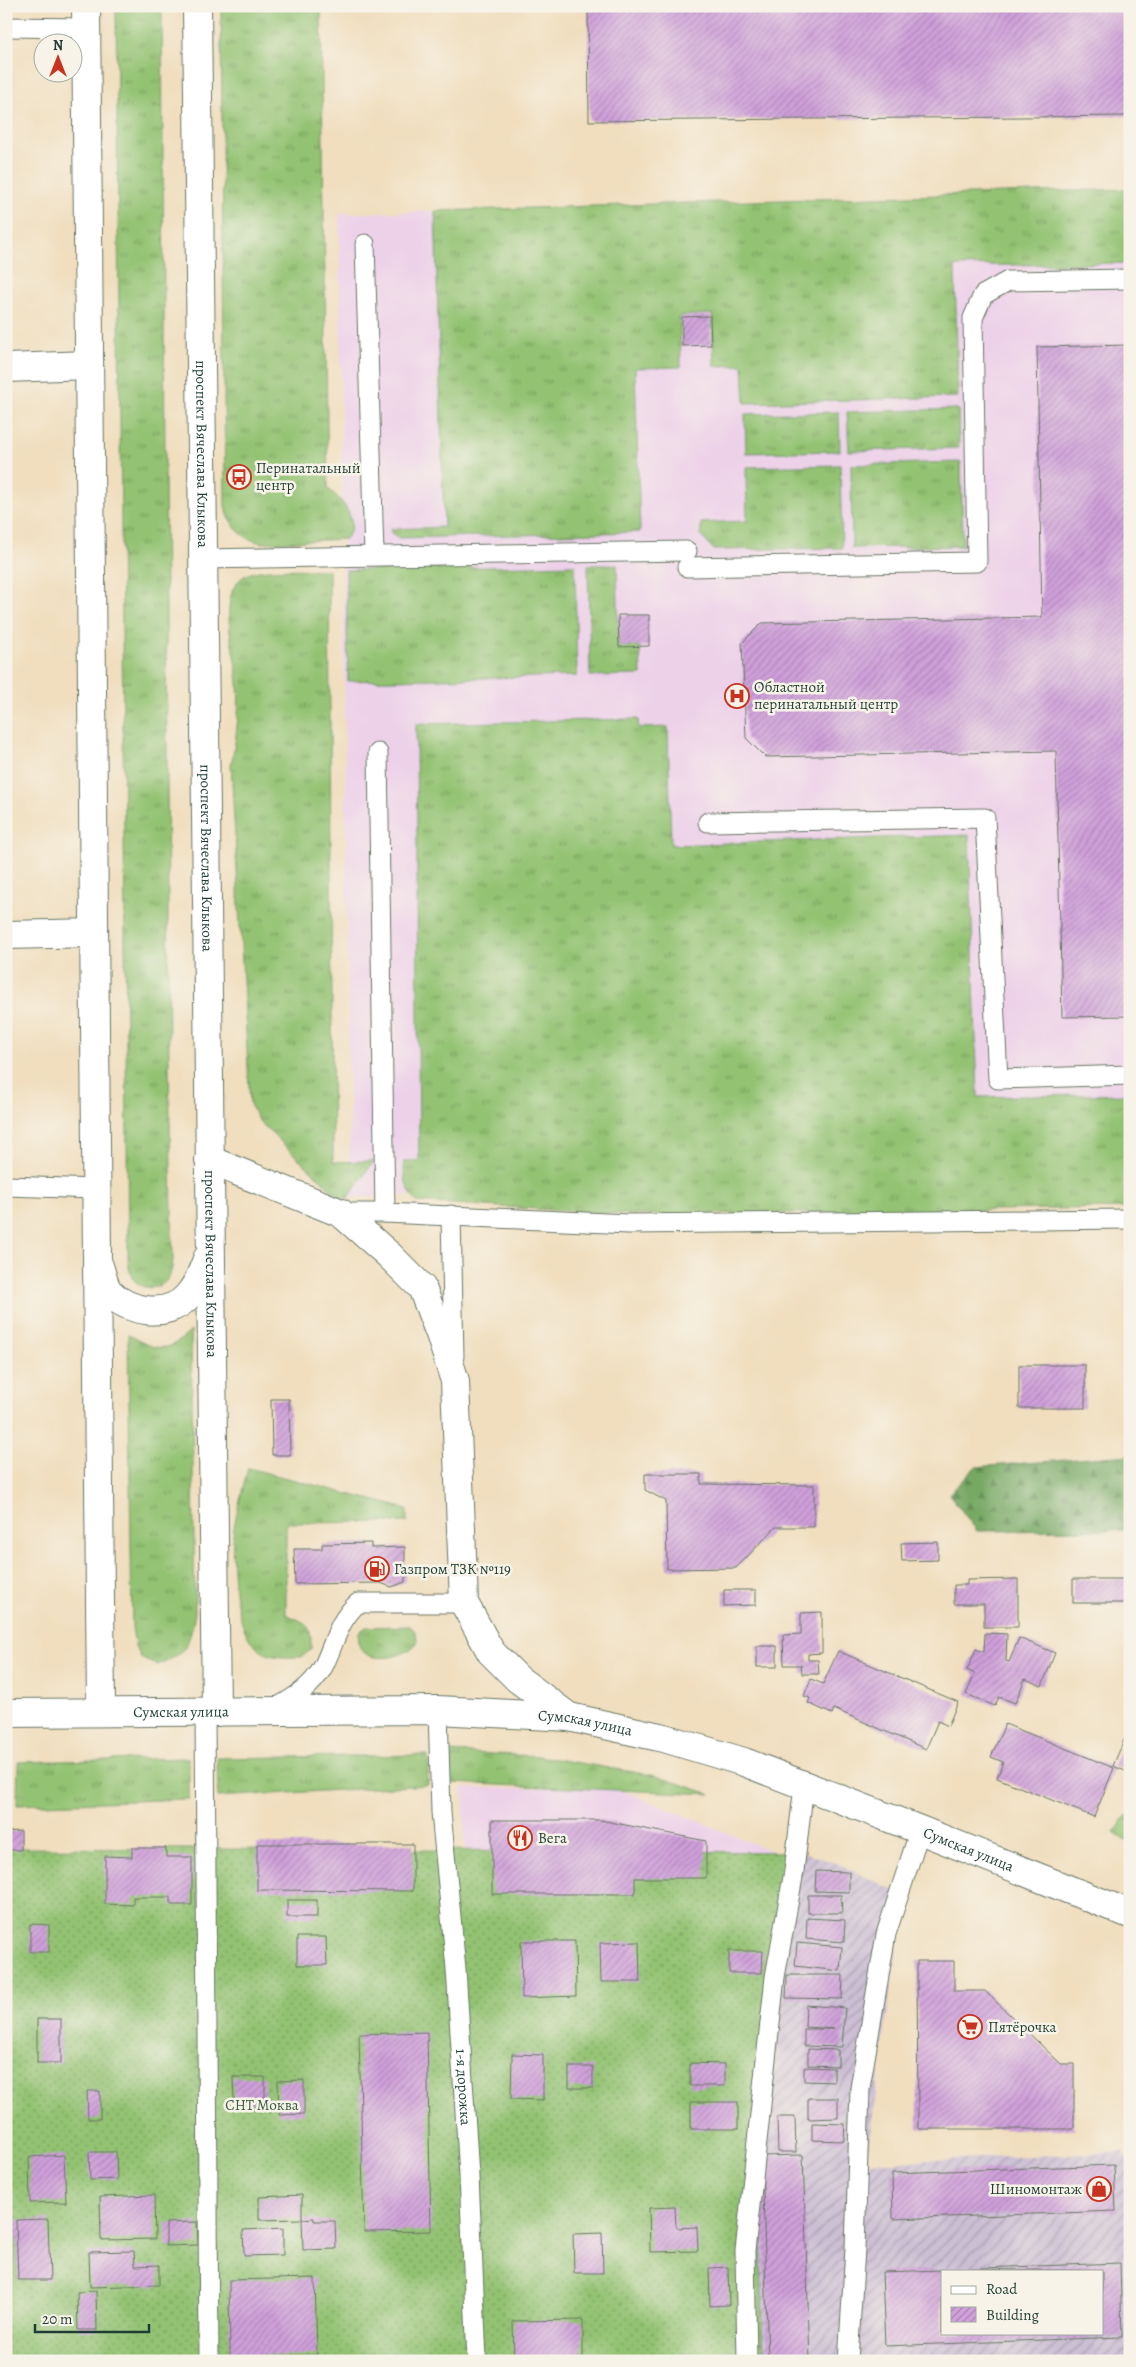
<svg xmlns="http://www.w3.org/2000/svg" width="1136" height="2367" font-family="Alegreya,serif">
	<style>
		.built { fill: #edd1e9 }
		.industrial { fill: url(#industrial-furrows); fill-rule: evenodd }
		.grass { fill: url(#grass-tufts); stroke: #598053 }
		.forest { fill: url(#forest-firs); stroke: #4a724c }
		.garden { fill: url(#garden-dots); stroke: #598053 }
		.building { fill: url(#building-hatch) }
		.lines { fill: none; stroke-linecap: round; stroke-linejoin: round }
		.lane-casing { stroke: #687564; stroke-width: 21 }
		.street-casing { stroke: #687564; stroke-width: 30 }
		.primary-casing { stroke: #687564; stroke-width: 30 }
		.lane { stroke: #fff; stroke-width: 19 }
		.street { stroke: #fff; stroke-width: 28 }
		.primary { stroke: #fff; stroke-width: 28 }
		.labels { text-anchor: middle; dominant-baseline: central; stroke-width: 5; stroke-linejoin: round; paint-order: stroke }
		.street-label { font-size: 15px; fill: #1f3d34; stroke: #f7f3e8 }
		.poi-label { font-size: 15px; fill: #1f3d34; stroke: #f7f3e8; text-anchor: start }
		.park-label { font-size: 15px; fill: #3c5e44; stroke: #f7f3e8 }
	</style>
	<defs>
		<pattern id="industrial-furrows" width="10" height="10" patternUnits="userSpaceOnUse" patternTransform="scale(1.25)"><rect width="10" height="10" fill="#ccbfd4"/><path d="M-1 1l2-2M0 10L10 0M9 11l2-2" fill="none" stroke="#a59cad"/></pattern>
		<pattern id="grass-tufts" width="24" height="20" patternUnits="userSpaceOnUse" patternTransform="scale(1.25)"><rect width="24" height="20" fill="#93c272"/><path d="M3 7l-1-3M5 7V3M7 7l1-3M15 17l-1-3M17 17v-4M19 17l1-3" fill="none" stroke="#779f5e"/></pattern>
		<pattern id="forest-firs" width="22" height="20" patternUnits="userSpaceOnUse" patternTransform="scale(1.25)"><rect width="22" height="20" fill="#76a864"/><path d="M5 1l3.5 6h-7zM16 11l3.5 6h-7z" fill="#608a53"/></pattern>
		<pattern id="garden-dots" width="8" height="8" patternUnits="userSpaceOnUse" patternTransform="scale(1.25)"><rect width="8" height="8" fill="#93c272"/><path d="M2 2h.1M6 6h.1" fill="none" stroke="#779f5e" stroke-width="1.8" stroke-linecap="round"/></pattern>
		<pattern id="building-hatch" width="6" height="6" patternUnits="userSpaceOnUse" patternTransform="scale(1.25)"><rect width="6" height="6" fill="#d0a0db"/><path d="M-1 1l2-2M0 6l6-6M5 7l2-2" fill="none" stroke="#a884b2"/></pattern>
	</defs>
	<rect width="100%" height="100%" fill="#f7f3e8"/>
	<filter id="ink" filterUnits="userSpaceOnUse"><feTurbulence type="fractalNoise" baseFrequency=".02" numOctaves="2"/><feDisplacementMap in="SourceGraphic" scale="10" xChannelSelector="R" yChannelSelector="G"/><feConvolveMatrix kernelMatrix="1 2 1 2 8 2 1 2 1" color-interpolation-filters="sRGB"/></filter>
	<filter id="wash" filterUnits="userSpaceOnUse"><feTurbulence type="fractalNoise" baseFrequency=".0096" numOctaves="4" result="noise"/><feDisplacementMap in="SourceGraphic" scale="20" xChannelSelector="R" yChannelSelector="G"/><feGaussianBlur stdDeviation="1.12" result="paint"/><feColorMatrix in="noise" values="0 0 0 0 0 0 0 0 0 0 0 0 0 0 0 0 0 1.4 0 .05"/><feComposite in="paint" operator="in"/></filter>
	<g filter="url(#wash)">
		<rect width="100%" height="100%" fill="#f0debe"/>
		<g class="built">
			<polygon points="1130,189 1130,1177 350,1197 339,214"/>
			<polygon points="463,1788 616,1788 777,1853 471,2044"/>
		</g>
		<path class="industrial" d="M 803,1852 L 836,1863 L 904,1895 L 866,2163 L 1122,2152 L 1130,2164 L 1130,2361 L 764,2361 L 758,2166 L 782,1973 ZM 942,2271 L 1102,2271 L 1102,2333 L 942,2333 Z"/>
		<g class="grass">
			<path d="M 116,6 L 162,6 L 169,1069 L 173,1260 C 172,1265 172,1270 170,1275 C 164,1289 145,1292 135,1281 C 128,1273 128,1261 128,1251 Z"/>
			<path d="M 221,6 L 321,6 L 328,489 C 342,499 362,523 345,539 L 261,543 C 240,537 231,527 225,506 Z"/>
			<polygon points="1130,189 1130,263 955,266 958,397 745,403 743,365 714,366 712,314 680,316 681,367 635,368 640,532 399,538 391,533 391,529 444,527 435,211"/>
			<polygon points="958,409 959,448 849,451 847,412"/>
			<polygon points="839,412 840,451 746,453 745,414"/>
			<polygon points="961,462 963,546 852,548 851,465"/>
			<polygon points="840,465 842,548 714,550 701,536 701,523 747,521 746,467"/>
			<polygon points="575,565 577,676 348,681 346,570"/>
			<polygon points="588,565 617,565 619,646 640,646 641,675 590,676"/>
			<path d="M 329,570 L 333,1162 L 374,1161 L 348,1198 L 339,1197 L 258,1120 L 250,1104 L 231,765 C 237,735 241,704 237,674 C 234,647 215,589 248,574 C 265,567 309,570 329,570 Z"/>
			<path d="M 638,719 L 639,728 L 668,727 L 671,845 L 969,835 L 978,1097 L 1130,1094 L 1130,1208 L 638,1215 L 417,1202 C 405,1189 404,1178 404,1161 L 419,1161 L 416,724 Z"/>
			<path d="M 191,1331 L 195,1611 C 191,1641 187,1655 157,1665 L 142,1659 L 135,1646 L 132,1627 L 128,1334 C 155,1351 167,1354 191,1331 Z"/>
			<path d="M 248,1468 L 407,1509 L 407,1522 L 286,1523 L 286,1614 C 309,1625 311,1622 311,1649 L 302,1657 C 286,1657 267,1659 255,1646 C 234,1625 231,1565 233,1536 C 235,1514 243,1490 248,1468 Z"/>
			<path d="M 410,1626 L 415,1631 L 418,1641 C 409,1658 366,1666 359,1645 C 358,1641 359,1636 359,1632 L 366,1627 Z"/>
			<polygon points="447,1752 538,1756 656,1776 711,1794 450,1783"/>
			<polygon points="428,1755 428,1785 218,1797 217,1758"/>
			<polygon points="189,1758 189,1799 17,1805 18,1762"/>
			<polygon points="1127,1815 1130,1816 1130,1844 1114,1833"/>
		</g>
		<polygon class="forest" points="1130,1455 1130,1530 977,1531 949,1494 975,1467"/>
		<polygon class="garden" points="6,1848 803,1852 782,1973 758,2166 764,2361 6,2361"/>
		<g id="blocks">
			<g class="building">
				<polygon points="588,6 1130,6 1130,116 589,121"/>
				<polygon points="710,316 711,345 682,346 682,317"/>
				<polygon points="1130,345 1130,1016 1062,1017 1056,751 765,757 746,738 742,643 762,623 1042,617 1037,347"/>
				<polygon points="618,615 649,615 649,646 619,647"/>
				<rect x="1019" y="1365" width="66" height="43"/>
				<polygon points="271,1399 289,1399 290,1455 272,1455"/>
				<polygon points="645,1474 701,1474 701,1484 814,1485 814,1527 776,1527 736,1568 667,1569 666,1501 645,1490"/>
				<polygon points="938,1542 938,1560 902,1561 901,1543"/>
				<polygon points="371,1543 371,1548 405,1547 405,1582 392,1587 380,1583 295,1584 294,1549 322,1549 322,1544"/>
				<polygon points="1018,1579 1018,1627 984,1627 984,1604 954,1604 954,1585 967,1585 967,1580"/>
				<rect x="1073" y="1579" width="57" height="24"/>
				<polygon points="724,1590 756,1590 756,1605 724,1606"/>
				<polygon points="822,1612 822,1653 808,1654 808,1660 818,1660 819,1674 802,1674 801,1665 784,1665 783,1635 801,1634 801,1613"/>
				<polygon points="985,1633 1007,1634 1006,1661 1009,1662 1019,1638 1055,1653 1042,1686 1025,1679 1015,1703 999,1697 995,1706 966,1694 975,1674 967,1670 976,1649 984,1652"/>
				<rect x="757" y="1646" width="20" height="21"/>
				<polygon points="838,1651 958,1702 948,1726 938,1721 926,1749 834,1709 832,1714 808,1703 810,1698 804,1696 811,1679 823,1684"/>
				<polygon points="1005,1724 1114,1768 1094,1817 997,1778 1003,1762 991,1757"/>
				<polygon points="1130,1726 1130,1773 1113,1766"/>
				<polygon points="492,1820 600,1820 706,1841 706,1878 635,1878 635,1894 492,1894"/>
				<polygon points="21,1831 21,1850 6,1850 6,1832"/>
				<polygon points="257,1844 413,1844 413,1891 257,1890"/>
				<polygon points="132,1848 166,1848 166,1857 192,1857 192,1905 171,1905 171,1897 133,1897 133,1905 105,1904 105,1856 132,1857"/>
				<polygon points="816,1871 849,1872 849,1892 815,1891"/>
				<polygon points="808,1895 841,1895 842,1913 808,1913"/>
				<rect x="287" y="1900" width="30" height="17"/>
				<polygon points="807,1918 845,1920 844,1942 806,1939"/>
				<polygon points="30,1924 49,1925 49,1952 30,1952"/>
				<polygon points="297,1937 326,1937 327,1965 297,1965"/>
				<polygon points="521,1941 575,1941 576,1996 522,1998"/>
				<polygon points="639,1942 640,1982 601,1982 600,1943"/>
				<polygon points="797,1943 842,1947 840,1971 795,1966"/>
				<polygon points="729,1951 763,1951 762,1973 729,1973"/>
				<polygon points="917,1961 954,1961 954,1991 985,1991 1061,2064 1074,2064 1074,2129 918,2129"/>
				<polygon points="787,1975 843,1975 842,1999 786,1998"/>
				<polygon points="806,2005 845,2008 842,2047 804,2046 804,2029 834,2029 805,2027"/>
				<rect x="37" y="2019" width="24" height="44"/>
				<polygon points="427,2032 431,2231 364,2232 359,2034"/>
				<polygon points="808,2049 838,2050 838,2066 808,2065"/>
				<polygon points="512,2054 543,2055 543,2100 511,2099"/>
				<polygon points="690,2063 725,2064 725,2086 690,2086"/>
				<rect x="569" y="2067" width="24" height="21"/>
				<polygon points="804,2067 834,2068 834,2082 804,2081"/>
				<polygon points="233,2077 265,2077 265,2102 234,2103"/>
				<polygon points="304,2080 304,2114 279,2115 278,2081"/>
				<polygon points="87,2091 100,2091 100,2119 88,2119"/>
				<polygon points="808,2098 838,2098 838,2118 808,2119"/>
				<rect x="691" y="2102" width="47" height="27"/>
				<polygon points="777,2117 795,2117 796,2152 778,2152"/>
				<polygon points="812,2123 845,2124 844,2141 812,2140"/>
				<polygon points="89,2152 116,2152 117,2179 90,2180"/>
				<polygon points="64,2155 66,2202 30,2203 29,2157"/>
				<polygon points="803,2155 810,2361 768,2361 762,2156"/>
				<polygon points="1114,2165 1116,2211 893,2219 892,2173"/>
				<polygon points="154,2195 155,2239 101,2240 100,2197"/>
				<polygon points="302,2195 302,2219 259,2220 259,2197"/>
				<polygon points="675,2207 676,2228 697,2227 698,2251 650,2252 649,2208"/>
				<polygon points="314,2218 314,2221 335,2221 336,2249 303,2250 302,2219"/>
				<polygon points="48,2219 50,2280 18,2280 16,2220"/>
				<polygon points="197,2222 198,2245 166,2246 166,2223"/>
				<polygon points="283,2228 283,2255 244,2256 243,2230"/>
				<polygon points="602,2233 603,2273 574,2273 573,2234"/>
				<polygon points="134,2251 135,2266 159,2265 159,2285 90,2287 89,2252"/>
				<polygon points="1120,2263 1122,2337 885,2346 882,2272 942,2270 942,2333 1102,2333 1102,2271 955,2269"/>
				<polygon points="728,2267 729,2305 710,2306 709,2268"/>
				<polygon points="315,2278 317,2355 230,2356 229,2280"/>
				<polygon points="96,2291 97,2330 78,2330 77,2292"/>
				<polygon points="583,2320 583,2361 514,2361 513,2321"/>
			</g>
		</g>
	</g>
	<g filter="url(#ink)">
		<use href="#blocks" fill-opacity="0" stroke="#687564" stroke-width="1"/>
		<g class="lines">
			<defs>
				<g id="lane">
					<polyline points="6,27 86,28"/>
					<polyline points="365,244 374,555"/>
					<polyline points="202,559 687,551"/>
					<polyline points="687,567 977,562 973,318 983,295 1008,281 1130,279"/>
					<polyline points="378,753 385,1213"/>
					<polyline points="708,822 985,818 998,1079 1130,1075"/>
					<polyline points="6,1186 96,1189"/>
					<polyline points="341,1213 385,1213 629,1224 1130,1219"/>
					<polyline points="451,1215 454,1357"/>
					<path d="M 274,1709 C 294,1698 312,1687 323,1667 C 335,1643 337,1622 358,1603 L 464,1603"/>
					<path id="s1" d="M 438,1710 L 441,1812 L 456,1969 L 469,2176 L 477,2361"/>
					<polyline points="205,1712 209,2361"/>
					<polyline points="747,2361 745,2251 775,1977 794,1871 804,1785"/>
					<polyline points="848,2361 855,2249 860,2088 886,1934 920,1830"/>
				</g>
				<g id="street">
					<polyline points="6,368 89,365"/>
					<polyline points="6,935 94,933"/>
				</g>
				<g id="primary">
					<polyline points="86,6 101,1712"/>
					<path id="s2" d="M 197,6 L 216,1712"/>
					<polyline points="209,1160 341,1213 389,1255 422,1288 440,1334 455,1381 464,1603 491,1652 518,1679 569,1717"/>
					<path d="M 99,1266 C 102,1274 104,1286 109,1292 C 128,1312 166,1319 187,1297 C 197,1286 202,1273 207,1259"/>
					<path id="s3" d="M 6,1713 L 438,1710 L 569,1717 L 664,1738 L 744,1762 L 920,1830 L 1130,1914"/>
				</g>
			</defs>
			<use href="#lane" class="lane-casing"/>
			<use href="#street" class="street-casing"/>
			<use href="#primary" class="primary-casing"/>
			<use href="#lane" class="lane"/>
			<use href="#street" class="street"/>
			<use href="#primary" class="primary"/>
		</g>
	</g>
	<defs>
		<symbol id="bus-ring" viewBox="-11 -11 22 22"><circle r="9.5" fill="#f7f3e8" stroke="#c8321e" stroke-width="1.5"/><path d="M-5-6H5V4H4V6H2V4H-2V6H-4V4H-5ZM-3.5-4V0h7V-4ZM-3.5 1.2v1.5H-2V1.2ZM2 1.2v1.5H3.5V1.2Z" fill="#c8321e"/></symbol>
		<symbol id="hospital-ring" viewBox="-11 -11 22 22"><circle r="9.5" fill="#f7f3e8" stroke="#c8321e" stroke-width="1.5"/><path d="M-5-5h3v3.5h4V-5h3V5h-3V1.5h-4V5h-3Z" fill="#c8321e"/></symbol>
		<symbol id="fuel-ring" viewBox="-11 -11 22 22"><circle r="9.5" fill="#f7f3e8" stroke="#c8321e" stroke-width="1.5"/><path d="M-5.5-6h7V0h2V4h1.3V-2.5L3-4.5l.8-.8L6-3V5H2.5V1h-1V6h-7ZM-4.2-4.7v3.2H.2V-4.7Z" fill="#c8321e"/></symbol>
		<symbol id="restaurant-ring" viewBox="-11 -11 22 22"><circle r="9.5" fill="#f7f3e8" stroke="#c8321e" stroke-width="1.5"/><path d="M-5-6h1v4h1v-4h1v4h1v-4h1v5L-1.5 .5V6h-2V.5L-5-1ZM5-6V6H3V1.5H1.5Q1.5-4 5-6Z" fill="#c8321e"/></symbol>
		<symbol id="supermarket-ring" viewBox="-11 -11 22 22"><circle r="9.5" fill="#f7f3e8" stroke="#c8321e" stroke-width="1.5"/><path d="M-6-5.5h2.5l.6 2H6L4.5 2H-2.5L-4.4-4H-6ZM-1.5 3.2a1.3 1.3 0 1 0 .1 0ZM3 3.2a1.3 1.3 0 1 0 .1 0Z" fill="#c8321e"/></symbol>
		<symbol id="shop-ring" viewBox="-11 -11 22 22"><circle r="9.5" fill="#f7f3e8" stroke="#c8321e" stroke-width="1.5"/><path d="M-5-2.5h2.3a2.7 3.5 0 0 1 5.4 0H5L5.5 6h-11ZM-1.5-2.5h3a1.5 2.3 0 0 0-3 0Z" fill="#c8321e"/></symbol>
	</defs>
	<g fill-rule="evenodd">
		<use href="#bus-ring" x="225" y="463" width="28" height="28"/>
		<use href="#hospital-ring" x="723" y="682" width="28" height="28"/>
		<use href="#fuel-ring" x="363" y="1555" width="28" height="28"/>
		<use href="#restaurant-ring" x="506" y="1824" width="28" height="28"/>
		<use href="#supermarket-ring" x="956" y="2013" width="28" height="28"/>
		<use href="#shop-ring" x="1085" y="2175" width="28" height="28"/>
	</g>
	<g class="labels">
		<g class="street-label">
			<text stroke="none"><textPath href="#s2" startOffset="448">проспект Вячеслава Клыкова</textPath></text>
			<text stroke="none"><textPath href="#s2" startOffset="852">проспект Вячеслава Клыкова</textPath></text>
			<text stroke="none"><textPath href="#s2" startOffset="1258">проспект Вячеслава Клыкова</textPath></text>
			<text stroke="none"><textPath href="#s3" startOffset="175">Сумская улица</textPath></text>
			<text stroke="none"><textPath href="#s3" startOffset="580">Сумская улица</textPath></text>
			<text stroke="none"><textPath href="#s3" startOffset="985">Сумская улица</textPath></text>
			<text stroke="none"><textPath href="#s1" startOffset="378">1-я дорожка</textPath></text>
		</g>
		<g class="poi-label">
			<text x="256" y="468">Перинатальный<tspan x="256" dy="17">центр</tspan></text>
			<text x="754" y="687">Областной<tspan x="754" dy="17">перинатальный центр</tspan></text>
			<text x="394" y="1569">Газпром ТЗК №119</text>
			<text x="538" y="1838">Вега</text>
			<text x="988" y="2027">Пятёрочка</text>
			<text x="1082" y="2189" text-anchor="end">Шиномонтаж</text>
		</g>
		<g class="park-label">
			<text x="262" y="2105">СНТ Моква</text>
		</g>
	</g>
	<rect width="1136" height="2367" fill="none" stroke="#f7f3e8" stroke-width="25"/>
	<rect x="941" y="2270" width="162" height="65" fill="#f7f3e8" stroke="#a1aaa0"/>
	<rect x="951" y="2286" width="25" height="8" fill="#ffffff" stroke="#a1aaa0"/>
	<text x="986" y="2294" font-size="15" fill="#1f3d34">Road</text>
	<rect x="951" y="2307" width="25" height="15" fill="url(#building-hatch)" stroke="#a1aaa0"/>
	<text x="986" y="2320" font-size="15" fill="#1f3d34">Building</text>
	<g transform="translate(58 58)"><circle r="24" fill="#f7f3e8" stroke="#a1aaa0"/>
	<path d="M0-4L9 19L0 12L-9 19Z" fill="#c8321e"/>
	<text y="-8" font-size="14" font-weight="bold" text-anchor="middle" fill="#1f3d34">N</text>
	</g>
	<path d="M35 2324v8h114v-8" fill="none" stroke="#1f3d34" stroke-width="2.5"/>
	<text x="42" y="2324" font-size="15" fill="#1f3d34" stroke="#f7f3e8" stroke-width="4" paint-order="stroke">20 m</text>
</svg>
